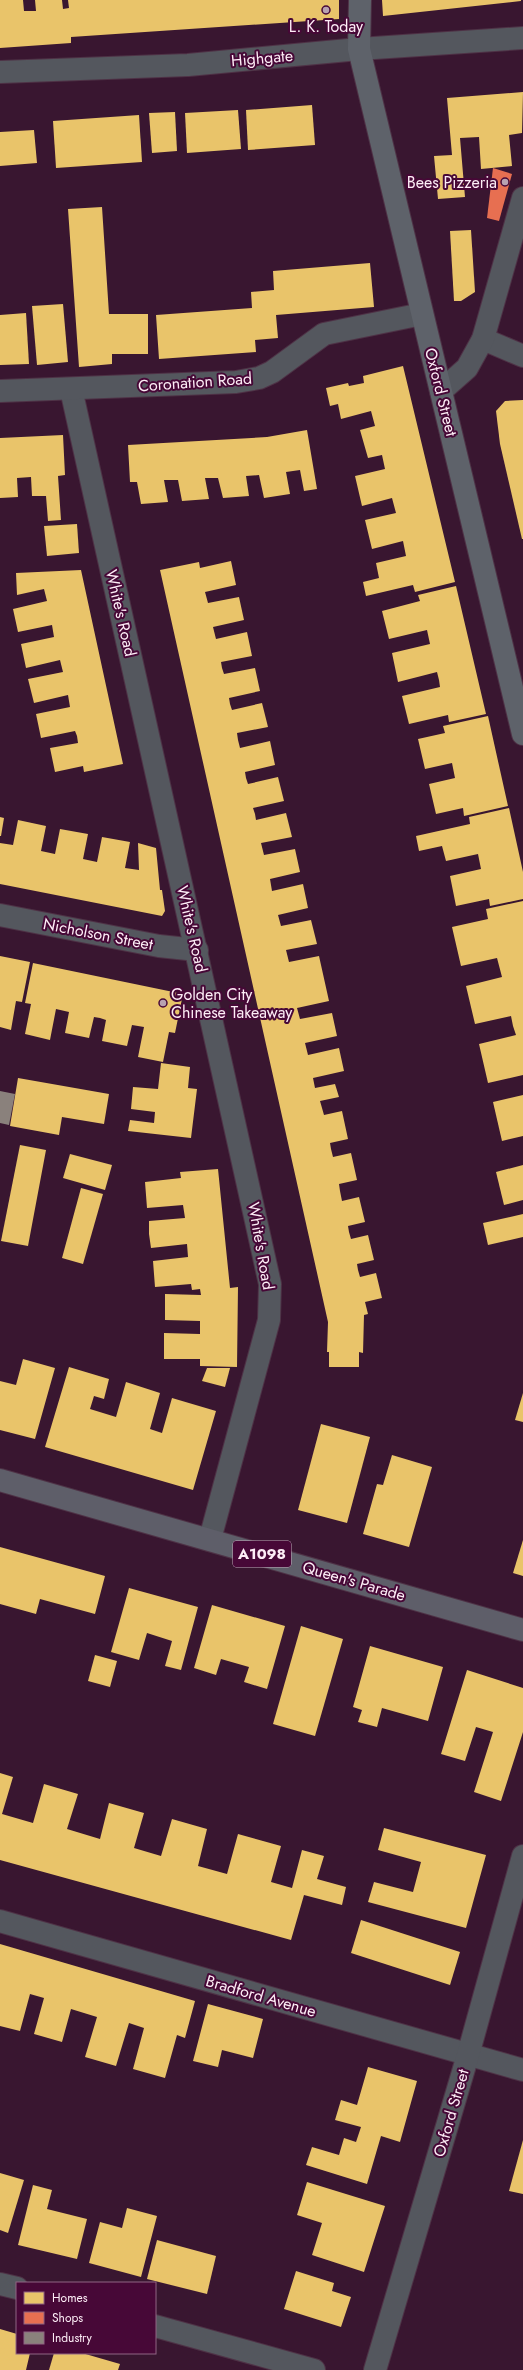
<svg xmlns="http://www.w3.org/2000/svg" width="523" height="2370" font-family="Jost,sans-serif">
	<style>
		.homes { fill: #e9c46a }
		.shops { fill: #e76f51 }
		.industry { fill: #8a817c }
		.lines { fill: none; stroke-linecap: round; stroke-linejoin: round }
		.street-casing { stroke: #4e3246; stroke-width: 24 }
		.secondary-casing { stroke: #4e3246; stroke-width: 24 }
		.primary-casing { stroke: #4e3246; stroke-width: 24 }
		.street { stroke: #54575e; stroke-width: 22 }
		.secondary { stroke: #5e626a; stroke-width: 22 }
		.primary { stroke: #5e5e69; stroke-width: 22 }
		.poi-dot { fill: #b8a2b1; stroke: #470837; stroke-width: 1.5 }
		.labels { text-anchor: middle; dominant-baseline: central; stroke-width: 4; stroke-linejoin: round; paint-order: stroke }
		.shield { fill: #470837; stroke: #c6a8bd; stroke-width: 1 }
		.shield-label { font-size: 15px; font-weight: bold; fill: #fdedf6 }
		.poi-label { font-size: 16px; fill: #fdedf6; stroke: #470837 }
		.street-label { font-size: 16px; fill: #fdedf6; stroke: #470837 }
	</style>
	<rect width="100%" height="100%" fill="#391630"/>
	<g class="homes">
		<polygon points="0,0 23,0 24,11 36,11 35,0 62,0 63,9 69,8 68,0 339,0 339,19 71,37 71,43 0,48"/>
		<polygon points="382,0 521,0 521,1 383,16"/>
		<polygon points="523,92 522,133 509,135 512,166 481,169 479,137 460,138 465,197 438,199 434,156 452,155 447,98"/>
		<polygon points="312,105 315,145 248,150 246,110"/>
		<polygon points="238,110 241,149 187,153 185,113"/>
		<polygon points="175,112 177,151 152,153 149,113"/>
		<polygon points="139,115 142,162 56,168 53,121"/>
		<polygon points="34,130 37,163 0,166 0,132"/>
		<polygon points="102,207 109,314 148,314 148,354 112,354 112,364 79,367 68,209"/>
		<polygon points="471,230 475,292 461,301 454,301 450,231"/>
		<polygon points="370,263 374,307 276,315 278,338 255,340 256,352 159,359 156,315 252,308 251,292 274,290 273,271"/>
		<polygon points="63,304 68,362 37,365 32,306"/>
		<polygon points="26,313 29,364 0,365 0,315"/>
		<polygon points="403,366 455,582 415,592 413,585 366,596 363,582 379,578 376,563 406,556 403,541 372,549 365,520 396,513 392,498 362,506 355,476 385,469 382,455 368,458 360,430 375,426 371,411 341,419 338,404 330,406 326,388 348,383 349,386 364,383 363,376"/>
		<polygon points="523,400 523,539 522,539 500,444 496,411 505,401"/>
		<polygon points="307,430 317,489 304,491 300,470 286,472 290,494 264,498 259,475 246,476 249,496 223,498 218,478 205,478 209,499 182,501 178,480 164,480 168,502 141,504 137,482 130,482 128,445 267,437"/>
		<polygon points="63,435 65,475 58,476 61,520 48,521 46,496 32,496 31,477 17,478 18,497 0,498 0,438"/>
		<polygon points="77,524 79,553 47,556 44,526"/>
		<polygon points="231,561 236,585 205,592 208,603 239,597 244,620 213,627 216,639 247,632 252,656 221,662 222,668 224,674 255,668 260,691 229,698 230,704 232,710 262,703 268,727 237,733 238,740 240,748 270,741 275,765 245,772 246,778 248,784 278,777 284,801 253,808 255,814 256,820 286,813 292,837 261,843 264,855 295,849 300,872 270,879 272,891 303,884 308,908 278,915 281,926 311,920 317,944 286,950 289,962 319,956 329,1001 297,1008 300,1019 332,1013 337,1036 305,1043 308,1055 339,1048 344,1071 313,1078 315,1088 335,1084 339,1097 320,1101 324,1115 342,1111 348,1139 330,1143 331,1149 333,1157 351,1153 357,1180 339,1184 340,1191 342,1201 359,1197 365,1222 348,1226 349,1232 351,1239 368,1235 374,1260 357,1264 358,1270 360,1277 376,1273 382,1298 365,1302 368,1314 364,1315 363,1353 359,1352 359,1367 329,1367 329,1352 327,1352 328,1322 160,570 199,562 200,568"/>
		<polygon points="81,570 123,764 84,772 83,766 55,772 50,748 78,743 77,736 75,731 41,738 36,714 70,707 68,695 34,703 28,679 63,672 60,660 26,668 21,644 54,637 52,625 18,632 13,609 47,601 44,589 17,595 16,573"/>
		<polygon points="456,586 486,714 449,722 448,715 409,724 402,696 440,687 439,680 437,672 398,682 392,653 430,644 427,630 389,639 382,611 420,601 418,595"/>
		<polygon points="488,716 508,806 464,816 463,808 436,814 429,784 455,778 452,763 425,769 418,739 445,733 443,726"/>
		<polygon points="509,808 523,872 523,899 490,906 489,899 456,906 450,876 481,869 478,854 446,861 442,846 419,851 416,836 470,824 469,817"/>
		<polygon points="0,817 4,818 1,836 0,836"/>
		<polygon points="18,820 46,826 41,851 55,854 60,829 88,834 83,859 97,862 102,837 130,842 125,868 139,870 138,843 156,848 160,890 162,890 165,911 162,916 0,884 0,843 13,845"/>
		<polygon points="523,901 523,1075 488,1083 479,1044 516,1035 513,1026 511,1016 475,1024 466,986 502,977 497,958 461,966 452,927 488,919 486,909"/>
		<polygon points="0,956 30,962 22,1002 16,1001 11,1030 0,1027"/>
		<polygon points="33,963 183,994 175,1033 169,1032 163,1062 138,1057 144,1027 132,1025 127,1046 102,1041 106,1020 100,1018 94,1017 89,1038 65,1033 69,1012 56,1009 50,1040 25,1034 31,1004 25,1003"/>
		<polygon points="161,1063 190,1067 188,1088 197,1089 191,1138 128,1131 130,1120 154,1123 155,1112 131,1109 133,1087 158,1089"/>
		<polygon points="18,1078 109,1094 104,1124 62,1117 59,1135 10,1126"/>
		<polygon points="523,1095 523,1136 502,1141 493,1102"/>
		<polygon points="20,1145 46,1150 28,1246 1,1241"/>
		<polygon points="70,1154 112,1165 105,1190 63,1178"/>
		<polygon points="523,1165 523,1200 504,1205 496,1172"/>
		<polygon points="218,1169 230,1288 238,1287 237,1367 200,1366 200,1359 164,1359 164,1333 200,1334 200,1321 165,1320 165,1294 201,1295 200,1289 192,1290 191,1284 155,1287 153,1261 188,1257 187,1244 151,1248 149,1234 149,1221 185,1218 183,1205 147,1208 145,1182 181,1178 180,1172"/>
		<polygon points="81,1188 103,1194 83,1264 62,1258"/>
		<polygon points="523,1214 523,1237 488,1245 483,1223"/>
		<polygon points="23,1359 55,1368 35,1439 0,1430 0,1381 16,1385"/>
		<polygon points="69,1367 109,1379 104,1399 94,1396 90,1409 116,1417 126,1382 160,1393 150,1429 162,1433 172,1398 216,1411 193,1490 45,1447"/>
		<polygon points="207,1368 230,1368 225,1387 202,1381"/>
		<polygon points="523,1393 523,1422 515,1420"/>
		<polygon points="321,1424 370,1437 347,1523 298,1510"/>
		<polygon points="392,1455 432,1467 409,1547 363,1534 377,1484 383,1485"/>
		<polygon points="523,1540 523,1576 513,1573"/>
		<polygon points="0,1547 105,1576 95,1614 40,1599 36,1614 0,1604"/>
		<polygon points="129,1588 198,1607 181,1670 165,1666 172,1641 147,1633 139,1660 111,1652"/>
		<polygon points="212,1605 285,1626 267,1689 244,1682 249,1667 221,1659 216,1675 194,1668"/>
		<polygon points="301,1626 343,1639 315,1736 273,1724"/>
		<polygon points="370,1646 443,1667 428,1721 382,1708 377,1727 358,1722 362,1710 353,1707"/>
		<polygon points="95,1655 117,1661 110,1687 88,1681"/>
		<polygon points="467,1670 523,1688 523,1732 501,1801 474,1792 493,1732 476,1727 465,1761 441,1754"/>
		<polygon points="0,1773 13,1777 2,1814 33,1823 44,1784 78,1794 67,1829 100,1839 109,1803 144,1813 134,1848 161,1856 172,1819 207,1829 198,1866 227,1874 238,1834 281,1846 271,1882 292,1888 302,1850 324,1856 317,1879 346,1887 342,1905 304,1895 291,1940 0,1860"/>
		<polygon points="384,1828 486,1855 466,1928 368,1902 374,1882 413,1892 421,1862 378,1850"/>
		<polygon points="361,1920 460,1952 450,1985 351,1953"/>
		<polygon points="0,1944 195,2001 185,2038 177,2035 165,2078 133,2069 144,2028 129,2023 116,2066 85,2057 97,2017 71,2009 62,2042 34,2034 44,1998 30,1994 20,2031 0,2026"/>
		<polygon points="208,2004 263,2019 253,2058 222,2050 218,2067 193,2061"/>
		<polygon points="368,2067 417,2081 400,2142 381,2136 367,2184 306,2165 312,2147 339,2155 344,2138 356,2142 361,2127 335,2120 341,2100 357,2105"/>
		<polygon points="523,2140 523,2194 509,2191"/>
		<polygon points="0,2173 24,2180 8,2233 0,2230"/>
		<polygon points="307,2182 385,2206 364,2272 312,2255 322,2223 297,2215"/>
		<polygon points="33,2185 52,2190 47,2209 87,2219 77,2259 18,2245"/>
		<polygon points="127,2208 157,2216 141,2277 89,2263 100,2222 122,2228"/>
		<polygon points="157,2240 216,2256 207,2294 147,2279"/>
		<polygon points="296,2271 334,2283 332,2291 351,2297 341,2327 284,2309"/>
		<polygon points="0,2329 17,2334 17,2353 30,2353 26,2370 0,2370"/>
		<polygon points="54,2353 82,2353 120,2364 118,2370 49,2370"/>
	</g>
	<polygon class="shops" points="493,168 512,174 499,221 487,218"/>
	<polygon class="industry" points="0,1091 15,1094 9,1125 0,1123"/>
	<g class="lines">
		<defs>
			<g id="street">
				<polyline points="0,72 188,65 359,49 523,38"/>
				<polyline points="483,339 523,356"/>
				<polyline points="71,389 270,1284 269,1320 210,1539"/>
				<polyline points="0,391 236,382 259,378 272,372 324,334 422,314"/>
				<polyline points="441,391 467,368 483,339 523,198"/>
				<polyline points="0,915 159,946 197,950"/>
				<polyline points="0,1921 523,2070"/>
				<polyline points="0,2284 17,2288"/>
				<polyline points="155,2326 314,2370"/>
				<polyline points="375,2370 468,2055 523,1856"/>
			</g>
			<polyline id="secondary" points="360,0 359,49 523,734"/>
			<polyline id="primary" points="0,1480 523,1630"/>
		</defs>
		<use href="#street" class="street-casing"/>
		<use href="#secondary" class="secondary-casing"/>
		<use href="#primary" class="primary-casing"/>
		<use href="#street" class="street"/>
		<use href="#secondary" class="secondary"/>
		<use href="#primary" class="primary"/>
	</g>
	<g class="poi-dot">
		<circle cx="326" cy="10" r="4"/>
		<circle cx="505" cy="182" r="4"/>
		<circle cx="163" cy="1003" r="4"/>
	</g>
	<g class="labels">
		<rect class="shield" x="233" y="1541" width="58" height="26" rx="3"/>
		<g class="shield-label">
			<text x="262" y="1554">A1098</text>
		</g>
		<g class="poi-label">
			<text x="326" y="26">L. K. Today</text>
			<text x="497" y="182" text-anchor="end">Bees Pizzeria</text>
			<text x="171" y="994" text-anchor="start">Golden City<tspan x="171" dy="18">Chinese Takeaway</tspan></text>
		</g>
		<g class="street-label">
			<text transform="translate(262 58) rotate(-5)">Highgate</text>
			<text transform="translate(195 382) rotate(-4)">Coronation Road</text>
			<text transform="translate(441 392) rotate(76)">Oxford Street</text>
			<text transform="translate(121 613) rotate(77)">White's Road</text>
			<text transform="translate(192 929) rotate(77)">White's Road</text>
			<text transform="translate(98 934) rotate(11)">Nicholson Street</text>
			<text transform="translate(261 1246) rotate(80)">White's Road</text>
			<text transform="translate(354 1581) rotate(16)">Queen's Parade</text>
			<text transform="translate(261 1996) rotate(16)">Bradford Avenue</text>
			<text transform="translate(451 2113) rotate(-74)">Oxford Street</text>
		</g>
	</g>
	<rect x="16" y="2282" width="140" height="72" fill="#470837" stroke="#906483"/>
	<rect x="24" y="2292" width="20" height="12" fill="#e9c46a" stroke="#906483"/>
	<text x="52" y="2302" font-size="12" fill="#fdedf6">Homes</text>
	<rect x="24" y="2312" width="20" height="12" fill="#e76f51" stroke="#906483"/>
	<text x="52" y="2322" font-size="12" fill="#fdedf6">Shops</text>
	<rect x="24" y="2332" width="20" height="12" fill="#8a817c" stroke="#906483"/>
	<text x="52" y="2342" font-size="12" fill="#fdedf6">Industry</text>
</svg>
